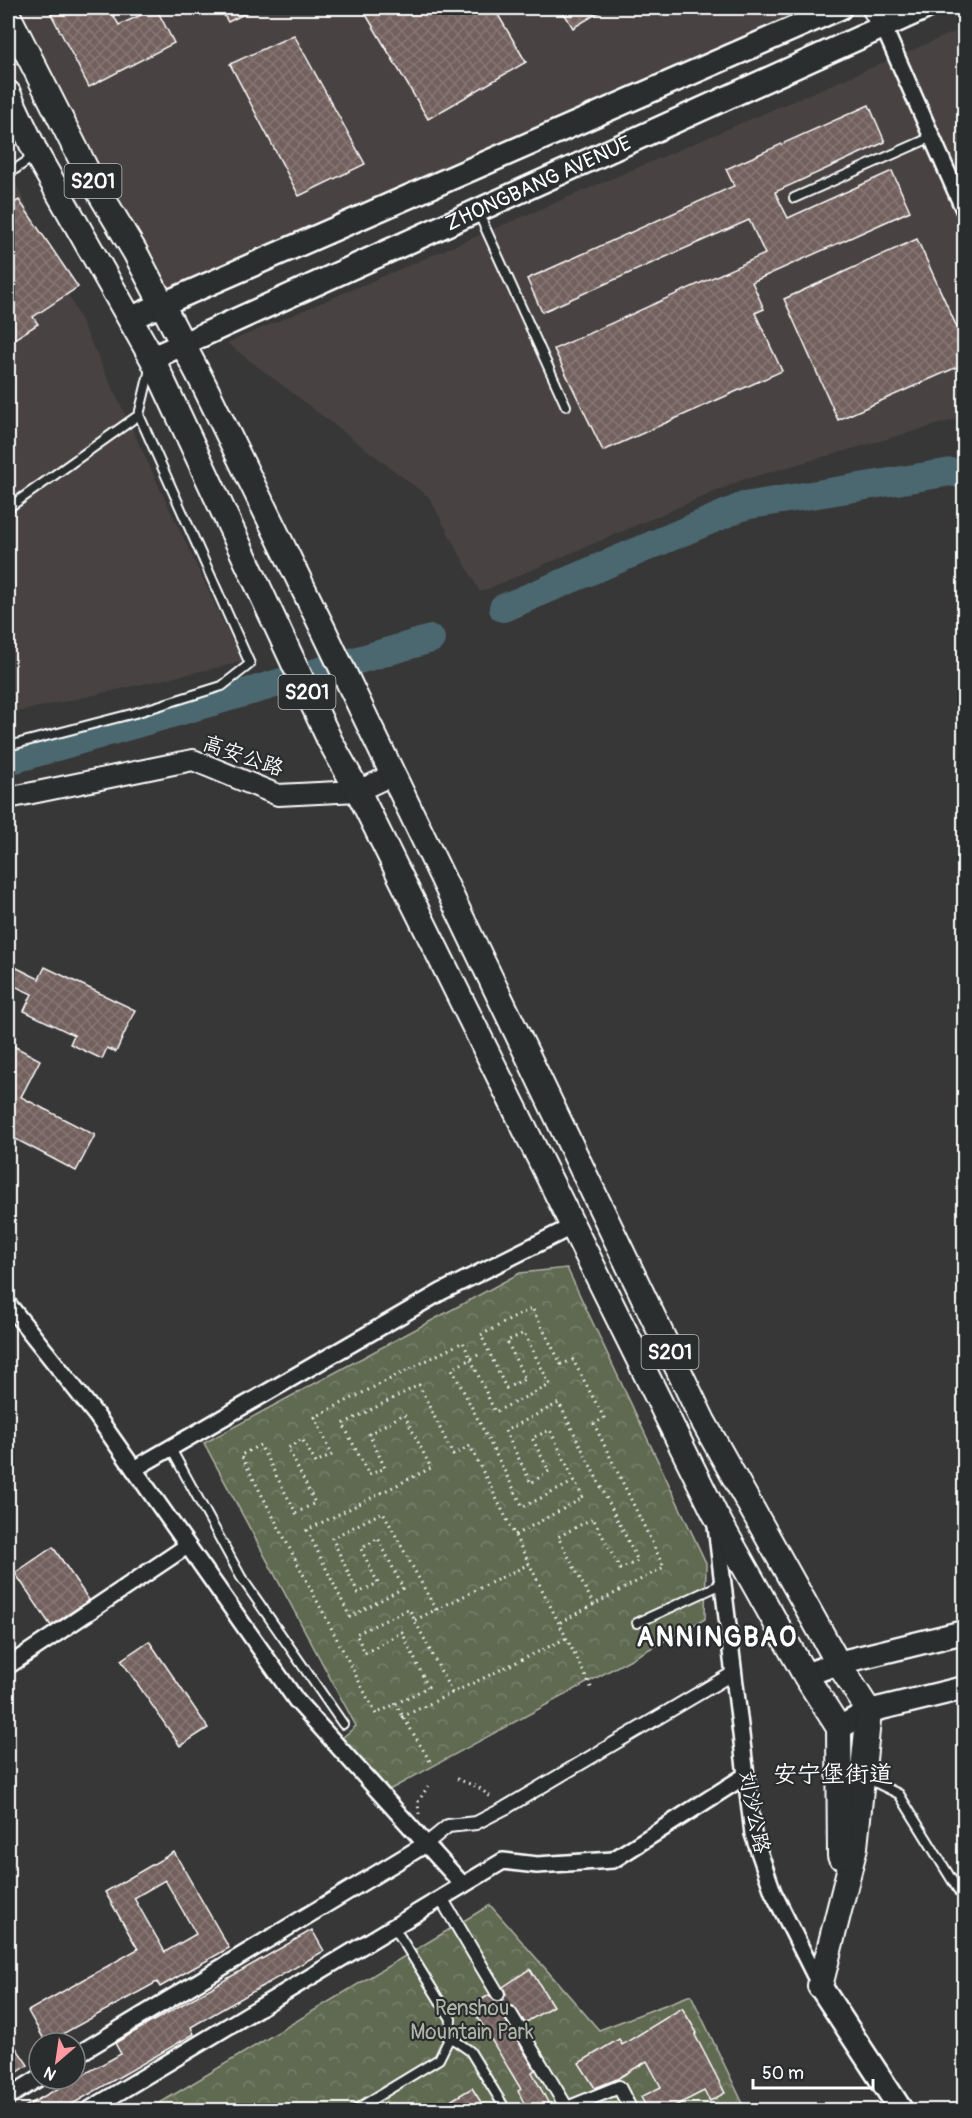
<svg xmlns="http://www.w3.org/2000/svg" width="972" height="2118" font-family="Pangolin,'LXGW WenKai TC',sans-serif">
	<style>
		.built { fill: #494342 }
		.park { fill: url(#park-crowns); stroke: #b0b4a8; stroke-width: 1.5 }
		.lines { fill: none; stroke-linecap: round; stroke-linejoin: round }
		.river { stroke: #4b686f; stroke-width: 28 }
		.building { fill: url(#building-cross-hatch); stroke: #fff; stroke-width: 1.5; fill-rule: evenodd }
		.pedestrian-tunnel { stroke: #4c4b4b; stroke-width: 12; stroke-dasharray: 12 6; stroke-linecap: butt }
		.service-casing { stroke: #fff; stroke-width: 12 }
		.pedestrian-casing { stroke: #fff; stroke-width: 16 }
		.minor-casing { stroke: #fff; stroke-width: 20 }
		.tertiary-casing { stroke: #fff; stroke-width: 24 }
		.secondary-casing { stroke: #fff; stroke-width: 27 }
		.primary-casing { stroke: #fff; stroke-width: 28 }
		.path { stroke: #fff; stroke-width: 3; stroke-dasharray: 1.5 4.5; stroke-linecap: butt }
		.service { stroke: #2a2d2e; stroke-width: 8 }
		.pedestrian { stroke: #2a2d2e; stroke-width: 12 }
		.minor { stroke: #2a2d2e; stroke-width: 15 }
		.tertiary { stroke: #2a2d2e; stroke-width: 20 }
		.secondary { stroke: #2a2d2e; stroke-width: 22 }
		.primary { stroke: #2a2d2e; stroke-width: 24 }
		.labels { text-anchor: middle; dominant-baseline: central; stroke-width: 4.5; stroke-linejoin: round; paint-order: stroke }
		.shield { fill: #2a2d2e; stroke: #bfc0c0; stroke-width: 1.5 }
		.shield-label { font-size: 20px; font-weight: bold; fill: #fff }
		.street-label { font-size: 21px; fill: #fff; stroke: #2a2d2e }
		.park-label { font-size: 21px; fill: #b0b4a8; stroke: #2a2d2e }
		.quarter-label { font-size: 24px; fill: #fff; stroke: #2a2d2e }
		.district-label { font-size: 27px; font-weight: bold; letter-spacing: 1.5px; fill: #fff; stroke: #2a2d2e }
	</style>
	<defs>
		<pattern id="park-crowns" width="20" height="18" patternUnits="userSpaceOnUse" patternTransform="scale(1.5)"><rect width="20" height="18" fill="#616a51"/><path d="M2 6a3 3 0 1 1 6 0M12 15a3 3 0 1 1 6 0" fill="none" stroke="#79806b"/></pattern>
		<pattern id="building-cross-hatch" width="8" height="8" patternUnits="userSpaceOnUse" patternTransform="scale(1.5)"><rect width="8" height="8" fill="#72605d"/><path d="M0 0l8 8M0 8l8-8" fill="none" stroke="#877875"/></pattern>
	</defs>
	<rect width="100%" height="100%" fill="#383737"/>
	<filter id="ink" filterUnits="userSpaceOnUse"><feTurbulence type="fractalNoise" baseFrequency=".0167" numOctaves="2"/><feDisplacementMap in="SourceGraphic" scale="12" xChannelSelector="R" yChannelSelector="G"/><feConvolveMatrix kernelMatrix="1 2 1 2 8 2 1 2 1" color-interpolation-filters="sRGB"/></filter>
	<g filter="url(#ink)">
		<g class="built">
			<polygon points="8,8 825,8 162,304"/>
			<polygon points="964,28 964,417 742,480 480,592 429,497 227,343"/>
			<polygon points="8,167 242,662 8,714"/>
		</g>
		<g class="park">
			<polygon points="567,1268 706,1563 705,1619 389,1790 342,1738 356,1726 204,1443 520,1273"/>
			<polygon points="490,1905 599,2030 691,1995 746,2110 148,2110"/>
		</g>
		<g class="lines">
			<g class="river">
				<polyline points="503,608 744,506 951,472 964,475"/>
				<polyline points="8,761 431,639"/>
			</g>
		</g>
		<g class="building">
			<polygon points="48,8 91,8 93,12 109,8 119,25 156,8 174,43 89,87"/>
			<polygon points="220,8 256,8 228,22"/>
			<polygon points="362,8 494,8 526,62 428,119"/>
			<polygon points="561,8 606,8 573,28"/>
			<polygon points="294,35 365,164 299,196 230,64"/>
			<polygon points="869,105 885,142 775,192 788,218 892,171 910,211 752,282 764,309 755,313 782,371 603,451 554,349 765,254 749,220 542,312 527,279 734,186 726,169"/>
			<polygon points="19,200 78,287 33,317 38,324 8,343 8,207"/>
			<polygon points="917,239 964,343 964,364 838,420 784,299"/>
			<polygon points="15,967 39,979 45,967 135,1010 116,1052 107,1048 102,1059 70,1044 74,1035 24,1011 32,994 8,983"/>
			<polygon points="8,1043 40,1060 21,1097 95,1135 76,1171 8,1135"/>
			<polygon points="53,1547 89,1600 51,1626 15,1573"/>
			<polygon points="149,1641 208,1728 180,1746 121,1660"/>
			<path d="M 174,1852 L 229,1948 L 160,1987 L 157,1982 L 46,2043 L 28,2011 L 138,1949 L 105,1892 ZM 165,1880 L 196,1934 L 165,1952 L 134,1898 Z"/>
			<polygon points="312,1930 324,1951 191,2027 194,2034 62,2110 19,2110 121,2054 115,2043"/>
			<polygon points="530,1969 553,2006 525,2023 513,2006 505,2006 502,2014 535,2070 532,2072 552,2110 528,2110 518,2091 521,2089 471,2006 489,1995 495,2001 503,2001 506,1994 503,1987"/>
			<polygon points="682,2008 697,2033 695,2035 725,2093 710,2101 704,2091 667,2110 648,2110 641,2097 661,2087 647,2061 617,2079 595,2088 579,2063 619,2039 622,2045"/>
			<polygon points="8,2036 28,2065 8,2079"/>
			<polygon points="472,2088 486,2110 456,2110 450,2101"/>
		</g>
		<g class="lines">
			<polyline class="pedestrian-tunnel" points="498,1994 510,2013"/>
			<defs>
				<g id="service">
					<polyline points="8,174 33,157"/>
					<polyline points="794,198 932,137"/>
					<polyline points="478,212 566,406"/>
					<polyline points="8,508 139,415 150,369"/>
					<polyline points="8,746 135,713 222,686 250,664 139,415"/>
					<polyline points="170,1447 241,1577 343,1724"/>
					<polyline points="637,1623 724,1583"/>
					<polyline points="866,1778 899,1794 960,1893"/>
					<polyline points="450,2037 470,2051 506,2110"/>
					<polyline points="355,2110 439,2059 450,2037 451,2019 394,1927"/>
				</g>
				<g id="pedestrian">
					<polyline points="426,1844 448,1826 476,1823 505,1808 735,1672"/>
					<polyline points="441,1898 498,1994"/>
					<polyline points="510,2013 567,2108 619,2087 631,2110"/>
				</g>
				<g id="minor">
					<polyline points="883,26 964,210"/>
					<polyline points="8,1304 96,1415 296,1700 463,1885"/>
					<polyline points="134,1469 441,1292 573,1226"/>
					<polyline points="716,1526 753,1834 773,1892 820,1986"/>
					<polyline points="8,1666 187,1546"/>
					<polyline points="75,2056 426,1844"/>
					<polyline points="8,2097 39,2078"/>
					<polyline points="89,2110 503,1861 537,1865 613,1860 745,1776"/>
				</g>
				<g id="tertiary">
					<polyline points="872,8 883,26"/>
					<polyline points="8,798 193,760 278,795 358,791 392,775"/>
				</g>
				<g id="secondary">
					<polyline points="131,318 840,8"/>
					<path id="s1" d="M 152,358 L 925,8"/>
					<polyline points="805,1675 838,1663 964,1632"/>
					<polyline points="839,1728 869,1711 964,1688"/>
					<polyline points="820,1986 901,2110"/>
				</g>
				<g id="primary">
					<polyline points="8,15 89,175 135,252 204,385 324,631 703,1421 838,1663 869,1711 855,1847 820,1986"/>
					<polyline points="8,93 37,155 152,358 330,741 358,791 715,1514 805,1675 839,1728 840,1856"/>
				</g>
			</defs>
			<use href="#service" class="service-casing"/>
			<use href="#pedestrian" class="pedestrian-casing"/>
			<use href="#minor" class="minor-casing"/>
			<use href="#tertiary" class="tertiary-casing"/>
			<use href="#secondary" class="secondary-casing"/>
			<use href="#primary" class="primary-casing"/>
			<g class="path">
				<polyline points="478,1355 452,1369 523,1507 575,1481"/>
				<polyline points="515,1535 583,1498 550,1430 532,1438 549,1471 531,1483 505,1431 559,1403 638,1561 620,1569 593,1518 558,1537 594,1605"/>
				<polyline points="436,1610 383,1512 332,1538 358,1593 378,1583 361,1549 378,1538 403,1588 350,1617 307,1530 431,1468 404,1414 369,1434 385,1468 369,1475 343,1424 419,1385 453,1455 470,1446 593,1691"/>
				<polyline points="415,1620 529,1564"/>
				<polyline points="452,1693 409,1609 356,1634 365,1653 402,1632 428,1687 376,1714 241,1455 260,1445 296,1513 315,1503 288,1448 302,1439 316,1463 332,1455 315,1417 463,1342 495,1412 550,1385 524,1333 507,1341 525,1379 506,1388 481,1335 532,1308 561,1364 573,1360 604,1418 594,1424 664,1567 559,1623"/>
				<polyline points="395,1703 431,1763"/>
				<polyline points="402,1717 567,1638"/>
				<polyline points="457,1779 478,1787 492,1798"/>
				<polyline points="419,1814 418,1802 428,1786"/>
			</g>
			<use href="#service" class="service"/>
			<use href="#pedestrian" class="pedestrian"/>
			<use href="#minor" class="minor"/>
			<use href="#tertiary" class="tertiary"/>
			<use href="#secondary" class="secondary"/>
			<use href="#primary" class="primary"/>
		</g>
	</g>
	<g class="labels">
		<g class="shield">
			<rect x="64.5" y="164" width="57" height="34" rx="4.5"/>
			<rect x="278.5" y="675" width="57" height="34" rx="4.5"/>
			<rect x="641.5" y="1335" width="57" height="34" rx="4.5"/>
		</g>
		<g class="shield-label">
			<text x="93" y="181">S201</text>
			<text x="307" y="692">S201</text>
			<text x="670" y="1352">S201</text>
		</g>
		<g class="street-label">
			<text stroke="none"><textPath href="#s1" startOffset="424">ZHONGBANG AVENUE</textPath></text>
			<text transform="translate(243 756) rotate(19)">高安公路</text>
			<text transform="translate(754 1812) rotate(79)">刘沙公路</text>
		</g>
		<g class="park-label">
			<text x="472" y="2008">Renshou<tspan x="472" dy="24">Mountain Park</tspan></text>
		</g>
		<g class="quarter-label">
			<text x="833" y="1774">安宁堡街道</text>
		</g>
		<g class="district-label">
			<text x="717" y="1637">ANNINGBAO</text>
		</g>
	</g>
	<rect width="972" height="2118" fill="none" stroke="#2a2d2e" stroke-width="30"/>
	<rect x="15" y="15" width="942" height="2088" fill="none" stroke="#fff" stroke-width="2" filter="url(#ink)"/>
	<g transform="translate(57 2061) rotate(209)"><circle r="28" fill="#2a2d2e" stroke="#7f8182" stroke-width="1.5"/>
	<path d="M0-4.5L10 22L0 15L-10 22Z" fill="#ff9aa2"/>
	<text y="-9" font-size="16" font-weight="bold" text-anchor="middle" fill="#ffffff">N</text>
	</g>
	<path d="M753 2079v9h120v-9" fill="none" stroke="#ffffff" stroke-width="3"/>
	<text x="762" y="2079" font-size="18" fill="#ffffff" stroke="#2a2d2e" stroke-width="4.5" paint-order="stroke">50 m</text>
</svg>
